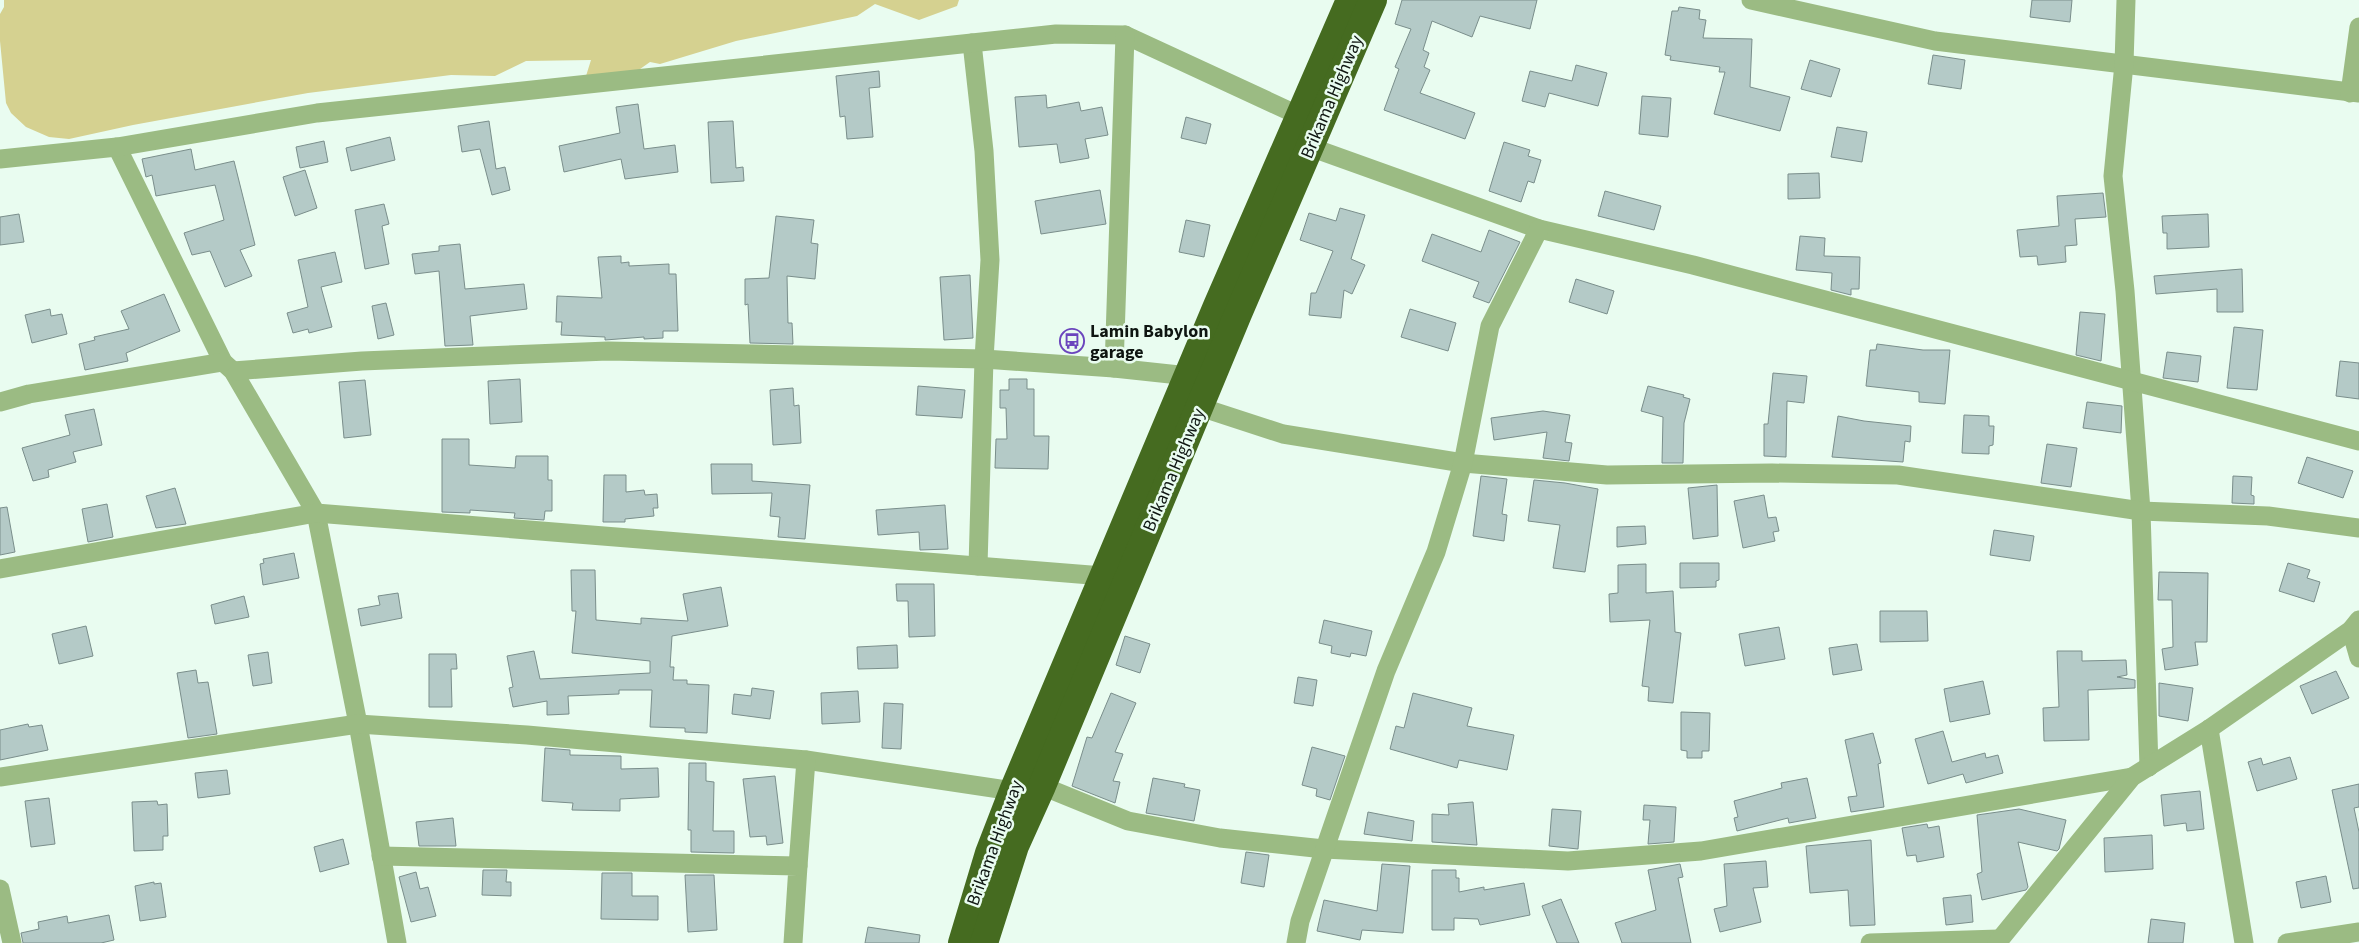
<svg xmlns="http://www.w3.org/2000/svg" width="2359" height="943" font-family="'Source Sans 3',sans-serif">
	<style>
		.green { fill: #d5d190 }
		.building { fill: #b4cac7; stroke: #7a8e8b }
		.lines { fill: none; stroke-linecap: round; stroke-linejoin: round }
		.minor { stroke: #9bbb83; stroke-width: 19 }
		.highway { stroke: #456b20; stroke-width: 28 }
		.labels { text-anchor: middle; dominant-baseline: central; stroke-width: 5; stroke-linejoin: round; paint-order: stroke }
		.street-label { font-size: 18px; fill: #0e1511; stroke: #e9fcf0 }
		.poi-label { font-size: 18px; font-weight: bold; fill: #0e1511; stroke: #e9fcf0; text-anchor: start }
	</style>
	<rect width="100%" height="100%" fill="#e9fcf0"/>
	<polygon class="green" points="4,0 959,0 957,6 919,20 875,4 857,16 736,41 660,64 650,62 633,74 586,76 591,60 526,61 495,76 451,75 308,93 133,125 69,139 49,137 26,127 11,113 6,103 0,41 0,14 4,7"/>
	<g class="building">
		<polygon points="1402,0 1537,0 1530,29 1480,16 1472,37 1432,21 1423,50 1429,53 1424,67 1430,70 1420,93 1475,113 1465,139 1384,110 1399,69 1395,67 1411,29 1395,24"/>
		<polygon points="2032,0 2072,0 2070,22 2030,17"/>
		<polygon points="1679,7 1700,10 1699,19 1706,20 1703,38 1752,39 1750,87 1790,97 1780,131 1714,114 1725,72 1719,72 1720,67 1670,60 1671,56 1665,55 1672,11 1678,11"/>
		<polygon points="1933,55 1965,60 1961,89 1928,84"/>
		<polygon points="1810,60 1840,69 1831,97 1801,89"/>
		<polygon points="1576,65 1607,73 1598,106 1549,93 1545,107 1522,101 1530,71 1572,81"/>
		<polygon points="879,71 880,87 869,88 873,137 847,139 845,116 840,117 836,76"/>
		<polygon points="1046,95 1047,108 1079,102 1081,111 1102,107 1108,135 1085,139 1089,158 1060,163 1057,144 1019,147 1015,97"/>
		<polygon points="1642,96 1671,98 1668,137 1639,134"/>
		<polygon points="638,104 644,149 675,145 678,172 625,179 621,159 564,172 559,146 620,133 616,107"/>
		<polygon points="1186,117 1211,124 1206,144 1181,138"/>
		<polygon points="489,121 496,169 505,167 510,190 492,195 480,149 462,152 458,126"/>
		<polygon points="733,121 736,168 743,167 744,181 711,183 708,122"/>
		<polygon points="1837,127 1867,132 1862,162 1831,157"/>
		<polygon points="390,137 395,160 351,171 346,148"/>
		<polygon points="324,141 328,162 300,168 296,147"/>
		<polygon points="1504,142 1530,150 1528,156 1541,160 1534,183 1528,181 1521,202 1489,191"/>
		<polygon points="191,149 195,170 234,161 255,245 240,250 252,276 225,287 210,251 192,255 184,233 224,220 215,185 156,196 152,175 146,177 142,159"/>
		<polygon points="305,170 317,208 295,216 283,177"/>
		<polygon points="1819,173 1820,198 1788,199 1788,174"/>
		<polygon points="1100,190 1106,224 1041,234 1035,201"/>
		<polygon points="1605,191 1661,206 1654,230 1598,216"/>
		<polygon points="2103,193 2106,217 2075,219 2077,245 2065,246 2066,262 2038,265 2037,256 2020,257 2017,230 2059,226 2057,196"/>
		<polygon points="384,204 389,224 382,226 389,264 365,269 355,210"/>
		<polygon points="1340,208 1365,215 1351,259 1365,265 1352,294 1344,290 1341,318 1309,315 1311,293 1316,293 1333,251 1300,240 1309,213 1336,221"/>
		<polygon points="19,214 24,242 0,245 0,217"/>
		<polygon points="2208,214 2209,247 2167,249 2167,233 2163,233 2162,216"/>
		<polygon points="776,216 814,220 811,243 818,244 815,279 787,276 788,323 792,323 793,344 750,343 748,304 745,305 745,279 769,278"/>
		<polygon points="1186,220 1210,225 1204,257 1179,252"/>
		<polygon points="1489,230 1520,242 1489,303 1473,297 1479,282 1422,261 1432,234 1481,252"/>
		<polygon points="1800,236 1825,238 1824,256 1860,257 1859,289 1851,289 1851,295 1831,290 1832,273 1796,270"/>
		<polygon points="460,244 465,289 524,284 527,309 470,316 473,345 445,346 439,271 415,274 412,254 439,251 439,246"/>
		<polygon points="335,252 342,282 321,287 332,327 309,333 308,329 293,333 287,313 308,307 298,260"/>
		<polygon points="621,256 621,263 629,262 629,266 669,264 669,274 676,274 678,331 663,331 663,338 644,339 644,337 605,340 605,337 561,335 562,322 556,322 557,296 602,298 598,257"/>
		<polygon points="2242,269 2243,312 2217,312 2217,289 2156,294 2154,276"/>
		<polygon points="970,275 973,338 944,340 940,277"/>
		<polygon points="1576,279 1614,291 1607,314 1569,302"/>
		<polygon points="164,294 180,331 126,353 128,361 85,370 79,344 95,340 94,337 129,329 121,311"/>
		<polygon points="386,303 394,335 378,339 372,306"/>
		<polygon points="50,309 51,316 62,314 67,334 32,343 25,315"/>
		<polygon points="1410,309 1456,323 1448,351 1401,337"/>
		<polygon points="2080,312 2105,314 2101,361 2076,355"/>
		<polygon points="2234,327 2263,330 2257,390 2227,388"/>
		<polygon points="1877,344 1923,350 1950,350 1945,404 1919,402 1919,392 1866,386 1870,350 1876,350"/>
		<polygon points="2167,352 2201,356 2198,382 2163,378"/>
		<polygon points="2340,361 2359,363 2359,399 2336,396"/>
		<polygon points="1773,373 1807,376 1804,403 1787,401 1786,457 1764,456 1764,424 1768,424"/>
		<polygon points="520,379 522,422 490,424 488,381"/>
		<polygon points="1009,379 1027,379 1027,389 1034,389 1034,436 1049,436 1048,469 995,468 996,439 1007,439 1006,408 1000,408 1000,390 1009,390"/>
		<polygon points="365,380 371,435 344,438 339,382"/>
		<polygon points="918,386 965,390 962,418 916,415"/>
		<polygon points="1648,386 1684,395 1683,397 1690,399 1684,423 1683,463 1662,463 1663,417 1641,411"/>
		<polygon points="793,388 794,406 799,405 801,443 773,445 770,390"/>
		<polygon points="2087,402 2122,406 2121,433 2083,428"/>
		<polygon points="94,409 102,445 73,452 76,462 48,470 49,477 33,481 22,448 70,435 65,415"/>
		<polygon points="1543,411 1570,415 1565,442 1572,443 1569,461 1543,458 1547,432 1494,440 1491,418"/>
		<polygon points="1964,415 1989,416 1989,426 1994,426 1993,445 1989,446 1989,454 1962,453"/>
		<polygon points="1838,416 1864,421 1911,426 1910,442 1905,441 1903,462 1832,457"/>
		<polygon points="442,439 469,439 469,465 515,468 516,456 548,456 548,480 552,480 552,511 545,511 544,520 514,518 515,513 470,510 470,513 442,512"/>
		<polygon points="2047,444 2077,448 2071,487 2041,483"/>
		<polygon points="2307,457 2353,471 2343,498 2298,483"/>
		<polygon points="711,464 752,464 752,481 810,485 805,539 778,537 780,517 770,516 772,493 712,494"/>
		<polygon points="604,475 626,475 626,492 644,490 645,495 657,494 658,508 653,508 654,516 625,519 625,522 603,522"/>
		<polygon points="1481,476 1507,479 1502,514 1507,515 1504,541 1473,536"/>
		<polygon points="2233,476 2252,477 2251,495 2254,496 2254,504 2232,503"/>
		<polygon points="1534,480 1565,483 1598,489 1585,572 1553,568 1560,525 1528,521"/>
		<polygon points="1717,485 1718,536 1693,539 1688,488"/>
		<polygon points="175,488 186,524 156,528 146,496"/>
		<polygon points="1764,495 1768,518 1776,517 1779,531 1773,532 1775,541 1743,548 1734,501"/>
		<polygon points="107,504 113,537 88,542 82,509"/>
		<polygon points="945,505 948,549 920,550 919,532 878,535 876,510"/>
		<polygon points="7,507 15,552 0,555 0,508"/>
		<polygon points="1645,526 1646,544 1617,547 1617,527"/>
		<polygon points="1994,530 2034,536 2030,561 1990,555"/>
		<polygon points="294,553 299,578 263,585 260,564 264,563 263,559"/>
		<polygon points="1680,563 1719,563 1719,580 1716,581 1716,587 1680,588"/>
		<polygon points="2288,563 2310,570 2307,578 2320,582 2314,602 2279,591"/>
		<polygon points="1646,564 1646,593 1673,591 1675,632 1681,633 1673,703 1648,701 1649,687 1642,686 1650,620 1610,622 1609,594 1618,593 1618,565"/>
		<polygon points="571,570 595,570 596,620 641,624 641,618 688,621 683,594 721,587 728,626 672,636 670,667 674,667 673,680 687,680 687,684 709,685 707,733 685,732 685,728 650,727 652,690 619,690 619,694 568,696 569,714 547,715 547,701 513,707 509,688 513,687 507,656 534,651 540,679 650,673 650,661 572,653 576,611 572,611"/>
		<polygon points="2159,572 2208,573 2207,642 2195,642 2198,665 2165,670 2162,649 2173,647 2172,600 2158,600"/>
		<polygon points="896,584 934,584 935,636 909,637 908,601 897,601"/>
		<polygon points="398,593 402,618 361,626 358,609 380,605 378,596"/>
		<polygon points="244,596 249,617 215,624 211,605"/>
		<polygon points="1880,611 1927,611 1928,641 1880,642"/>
		<polygon points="1324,620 1372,631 1366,656 1351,653 1350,657 1331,653 1332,646 1319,643"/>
		<polygon points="86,626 93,656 59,664 52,634"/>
		<polygon points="1779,627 1785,659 1745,666 1739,634"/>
		<polygon points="1125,636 1150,644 1140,673 1116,665"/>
		<polygon points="1857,644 1862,670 1833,675 1829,648"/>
		<polygon points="897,645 898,668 858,669 857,647"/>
		<polygon points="2057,651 2082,651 2082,661 2126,660 2127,675 2117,677 2135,680 2135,688 2088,690 2089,740 2044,741 2043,708 2059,707"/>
		<polygon points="268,652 272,683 253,686 248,655"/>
		<polygon points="429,654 456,654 457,669 451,669 452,707 429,707"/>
		<polygon points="196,670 198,683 208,682 217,734 188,738 177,673"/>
		<polygon points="2336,671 2349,698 2312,714 2300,686"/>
		<polygon points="1298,677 1317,680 1313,706 1294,703"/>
		<polygon points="1983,681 1990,714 1950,722 1944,689"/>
		<polygon points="2159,683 2193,688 2188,721 2159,716"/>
		<polygon points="752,688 774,691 770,719 732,714 734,694 751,696"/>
		<polygon points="858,691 860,722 822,724 821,693"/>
		<polygon points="1111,693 1136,703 1115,752 1123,754 1113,781 1120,782 1115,803 1072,786 1087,737 1092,738"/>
		<polygon points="1413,693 1472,708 1467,726 1514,735 1507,770 1459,760 1457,768 1390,749 1396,726 1404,728"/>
		<polygon points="884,703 903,704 901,749 882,748"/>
		<polygon points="1681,712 1710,713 1709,751 1702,751 1702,758 1687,758 1687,751 1681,750"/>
		<polygon points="28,724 29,727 42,725 48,750 0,760 0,730"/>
		<polygon points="1943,731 1952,762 1985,753 1986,758 1998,755 2003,773 1966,783 1963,774 1928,784 1915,739"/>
		<polygon points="1873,733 1881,763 1878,764 1884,807 1851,812 1848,797 1857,796 1845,740"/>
		<polygon points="1312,747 1345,756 1330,800 1316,796 1317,789 1302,785"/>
		<polygon points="545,748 570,750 570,755 621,756 621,769 658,768 659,797 620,799 620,811 572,810 573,803 542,801"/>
		<polygon points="2290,757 2297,779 2257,791 2248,762 2261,758 2263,765"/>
		<polygon points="689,763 706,763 706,781 714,782 713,831 734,831 734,853 691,852 691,830 688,830"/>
		<polygon points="227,770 230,794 198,798 195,773"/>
		<polygon points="775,776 783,843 767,845 766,836 750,837 743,779"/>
		<polygon points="1153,778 1185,784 1184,787 1200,790 1194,821 1146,813"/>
		<polygon points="1807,778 1816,818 1789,823 1788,818 1737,831 1734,818 1738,817 1734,801 1782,788 1781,783"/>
		<polygon points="2359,784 2359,807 2354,808 2359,832 2359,888 2353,889 2332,790"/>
		<polygon points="2200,791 2204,829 2187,831 2186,823 2164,826 2161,795"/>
		<polygon points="49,798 55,844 31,847 25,801"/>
		<polygon points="157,801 158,805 167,804 168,836 163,836 163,850 134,851 132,802"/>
		<polygon points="1473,802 1477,845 1432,842 1432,814 1449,815 1448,804"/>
		<polygon points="1644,805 1676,807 1674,842 1648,844 1650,820 1643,820"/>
		<polygon points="1552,809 1581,811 1578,849 1549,846"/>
		<polygon points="2019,809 2066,820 2059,849 2057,851 2018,842 2028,887 2026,890 1982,900 1977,874 1982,872 1977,815"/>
		<polygon points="1368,812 1414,821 1412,841 1364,834"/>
		<polygon points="453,818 456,846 419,846 416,822"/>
		<polygon points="1927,824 1928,828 1939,826 1944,857 1917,862 1916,855 1907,856 1902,828"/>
		<polygon points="2152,835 2153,869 2105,872 2104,838"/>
		<polygon points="343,839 349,864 320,872 314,847"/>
		<polygon points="1871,840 1875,925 1850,926 1848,890 1810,893 1806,846"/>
		<polygon points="1246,852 1269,855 1264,887 1241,883"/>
		<polygon points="1766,861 1768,887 1753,888 1761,922 1720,932 1714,909 1727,906 1724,864"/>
		<polygon points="1382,864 1410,866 1403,933 1362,930 1360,940 1317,931 1324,900 1377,911"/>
		<polygon points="1680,864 1683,877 1678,878 1691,943 1622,943 1615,923 1656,910 1648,870"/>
		<polygon points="483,870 507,870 506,882 511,882 511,896 482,895"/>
		<polygon points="1432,870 1456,870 1456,878 1459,878 1459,892 1484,887 1484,890 1524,883 1530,915 1480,925 1478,919 1454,918 1454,930 1432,930"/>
		<polygon points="416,872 420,889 428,887 436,916 411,922 399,877"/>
		<polygon points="602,873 632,873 632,896 658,896 658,920 601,919"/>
		<polygon points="685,875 714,875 717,930 688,932"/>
		<polygon points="2326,876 2331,902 2301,908 2296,882"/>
		<polygon points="154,882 154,884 161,883 166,917 140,921 135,886"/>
		<polygon points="1971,895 1973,922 1946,925 1943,898"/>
		<polygon points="1561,899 1579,943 1557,943 1542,906"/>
		<polygon points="109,915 114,940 101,943 23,943 21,933 39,929 38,922 67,916 68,923"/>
		<polygon points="2151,919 2185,923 2183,943 2148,943"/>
		<polygon points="868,927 920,935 919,943 865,943"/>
	</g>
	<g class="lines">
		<g class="minor">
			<polyline points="1751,0 1935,41 2359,93"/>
			<polyline points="2126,0 2124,64 2113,176 2125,291 2141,511 2149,767"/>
			<polyline points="972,43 984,151 990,260 984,359 978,566"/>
			<polyline points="2350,93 2359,27"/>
			<polyline points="117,147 223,362 233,371 316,513 358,724 397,943"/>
			<polyline points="1310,147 1539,229 1693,265 2359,441"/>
			<polyline points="0,159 117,147 317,113 1056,34 1125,35 1300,116"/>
			<polyline points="1114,368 1125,35"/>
			<polyline points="233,371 362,361 608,351 984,359 1114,368 1198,377"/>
			<polyline points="0,402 29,394 223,362"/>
			<polyline points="1200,407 1283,434 1463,463 1607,475 1772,473 1898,475 2141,511 2268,516 2359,528"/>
			<polyline points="0,569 316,513 1103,576"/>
			<polyline points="2351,630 2359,658"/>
			<polyline points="2209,729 2244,943"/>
			<polyline points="0,777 358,724 527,735 806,760 1013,791"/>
			<polyline points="1042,786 1128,821 1220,838 1324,849 1568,861 1701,851 2132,777"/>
			<polyline points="381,856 798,866 793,943"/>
			<polyline points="798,866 806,760"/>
			<polyline points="0,889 12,943"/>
			<polyline points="1296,943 1300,921 1386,671 1436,552 1463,463 1490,326 1539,229"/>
			<polyline points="1870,943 1999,939"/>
			<polyline points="1997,943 2132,777 2209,729 2351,630 2359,620"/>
			<polyline points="2287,943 2359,932"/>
		</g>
		<g class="highway">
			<polyline points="962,943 989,853 1013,791 1217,306 1350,0"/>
			<polyline points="984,943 1015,846 1042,786 1238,314 1373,0"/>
		</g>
	</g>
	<defs>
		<symbol id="bus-ring" viewBox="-11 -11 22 22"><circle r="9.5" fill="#e9fcf0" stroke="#6b45bd" stroke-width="1.5"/><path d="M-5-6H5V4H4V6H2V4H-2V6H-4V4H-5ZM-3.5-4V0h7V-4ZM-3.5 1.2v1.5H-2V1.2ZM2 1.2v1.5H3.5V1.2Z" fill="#6b45bd"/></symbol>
	</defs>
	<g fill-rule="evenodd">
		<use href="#bus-ring" x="1058" y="327" width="28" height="28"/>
	</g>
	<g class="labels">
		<g class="street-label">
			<text transform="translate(1332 97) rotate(-67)">Brikama Highway</text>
			<text transform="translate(1174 470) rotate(-67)">Brikama Highway</text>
			<text transform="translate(995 843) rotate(-70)">Brikama Highway</text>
		</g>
		<g class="poi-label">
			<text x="1090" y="331">Lamin Babylon<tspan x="1090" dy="21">garage</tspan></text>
		</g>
	</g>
</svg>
